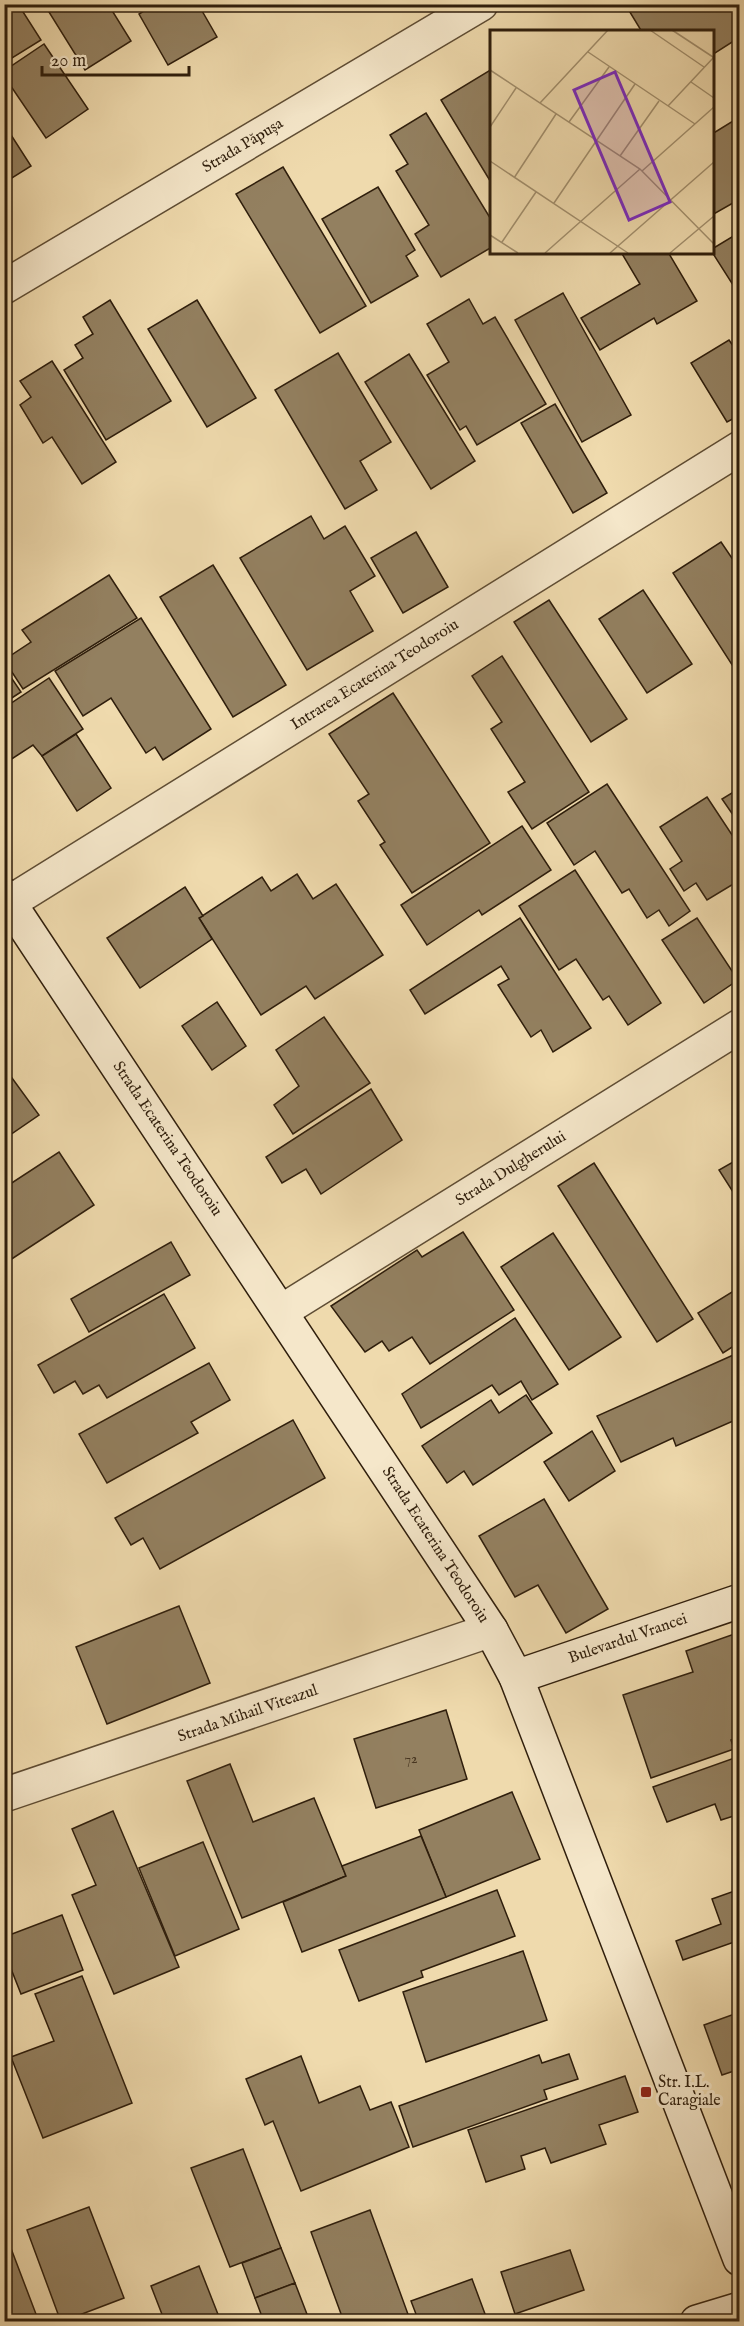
<svg xmlns="http://www.w3.org/2000/svg" width="744" height="2326" font-family="'IM FELL English',serif">
	<style>
		.building { fill: #938060; stroke: #2f1e0c; stroke-width: 1.5 }
		.lines { fill: none; stroke-linecap: round; stroke-linejoin: round }
		.street-casing { stroke: #5f4d34; stroke-width: 36 }
		.secondary-casing { stroke: #2f1e0c; stroke-width: 36 }
		.street { stroke: #f5e7ca; stroke-width: 33 }
		.secondary { stroke: #f5e7ca; stroke-width: 33 }
		.poi-dot { fill: #8f2418; stroke: #f5e7ca; stroke-width: 2 }
		.labels { text-anchor: middle; dominant-baseline: central; stroke-width: 6; stroke-linejoin: round; paint-order: stroke }
		.number-label { font-size: 14px; fill: #483621 }
		.street-label { font-size: 16px; fill: #2f1e0c; stroke: #f5e7ca }
		.poi-label { font-size: 16px; fill: #2f1e0c; stroke: #f5e7ca; text-anchor: start }
		.inset-road { fill: none; stroke: #a28f6d; stroke-width: 1.5 }
		.view { fill: #7b2cbf; fill-opacity: 0.15; stroke: #7b2cbf; stroke-width: 3 }
		.inset-edge { fill: none; stroke: #2f1e0c; stroke-width: 3 }
	</style>
	<rect width="100%" height="100%" fill="#efdaad"/>
	<filter id="stains"><feTurbulence type="fractalNoise" baseFrequency=".00333" numOctaves="4"/><feColorMatrix values="0 0 0 0 .2 0 0 0 0 .09 0 0 0 0 .02 0 0 0 .5 -.17"/></filter>
	<radialGradient id="worn" r=".72"><stop offset=".6" stop-color="#630" stop-opacity="0"/><stop offset="1" stop-color="#630" stop-opacity=".3"/></radialGradient>
	<g class="building">
		<polygon points="4,4 18,4 41,40 4,63"/>
		<polygon points="44,4 108,4 131,41 85,70"/>
		<polygon points="155,4 198,4 217,37 168,65 139,14"/>
		<polygon points="625,4 733,4 740,14 740,37 712,55 712,32 642,32"/>
		<polygon points="44,44 88,109 46,138 4,76 4,71"/>
		<polygon points="492,69 492,184 441,100"/>
		<polygon points="426,113 492,221 492,247 441,277 415,234 429,225 396,171 408,164 390,135"/>
		<polygon points="733,121 740,131 740,199 712,215 712,134"/>
		<polygon points="4,124 31,166 4,183"/>
		<polygon points="283,167 366,306 320,333 236,194"/>
		<polygon points="378,187 415,250 406,256 418,276 371,303 322,219"/>
		<polygon points="740,232 740,296 712,252 712,249"/>
		<polygon points="621,252 668,252 697,301 657,324 654,318 600,350 581,318 640,284"/>
		<polygon points="563,293 631,415 582,442 515,320"/>
		<polygon points="469,299 483,324 495,317 546,404 477,445 466,426 460,430 427,375 449,362 427,324"/>
		<polygon points="110,300 171,401 106,440 64,370 83,358 75,345 93,334 83,317"/>
		<polygon points="197,300 256,398 207,427 148,329"/>
		<polygon points="729,340 740,356 740,415 727,422 691,363"/>
		<polygon points="338,353 391,442 360,461 377,490 345,509 275,390"/>
		<polygon points="409,354 475,461 431,489 365,382"/>
		<polygon points="52,361 116,462 82,484 52,437 43,443 20,405 31,397 20,381"/>
		<polygon points="555,404 607,493 573,513 521,423"/>
		<polygon points="311,516 324,539 345,526 375,576 350,591 373,631 307,670 240,558"/>
		<polygon points="416,532 448,587 403,613 371,558"/>
		<polygon points="721,542 740,570 740,668 736,671 673,573"/>
		<polygon points="213,565 286,685 233,717 160,597"/>
		<polygon points="109,575 137,618 23,689 4,660 31,642 22,630"/>
		<polygon points="643,590 692,664 647,693 599,619"/>
		<polygon points="549,600 627,719 591,742 514,622"/>
		<polygon points="141,618 211,729 163,760 155,747 146,753 111,698 83,716 55,671"/>
		<polygon points="502,656 589,792 532,829 508,792 525,782 491,729 502,722 472,676"/>
		<polygon points="4,667 21,692 4,703"/>
		<polygon points="49,678 83,729 42,756 33,745 4,764 4,708"/>
		<polygon points="393,693 490,843 412,893 380,845 385,842 358,801 369,794 329,734"/>
		<polygon points="740,715 740,730 733,719"/>
		<polygon points="76,734 111,788 77,811 42,756"/>
		<polygon points="607,784 690,911 669,926 659,910 647,918 629,889 622,893 595,851 574,865 547,823"/>
		<polygon points="740,788 740,825 722,799"/>
		<polygon points="707,797 740,847 740,880 707,900 696,883 684,891 670,869 682,861 660,827"/>
		<polygon points="522,826 551,870 482,915 479,910 427,945 401,905"/>
		<polygon points="575,870 661,1003 628,1025 609,996 603,1000 576,959 559,970 519,906"/>
		<polygon points="297,874 313,899 336,884 383,955 315,999 306,986 261,1015 199,918 262,877 271,891"/>
		<polygon points="185,887 203,916 199,918 212,939 140,988 107,938"/>
		<polygon points="520,918 591,1028 553,1052 541,1030 531,1037 498,985 509,979 501,966 425,1014 410,990"/>
		<polygon points="697,918 738,980 704,1003 662,940"/>
		<polygon points="217,1002 246,1046 212,1070 182,1026"/>
		<polygon points="324,1017 370,1083 293,1134 274,1105 299,1086 276,1050"/>
		<polygon points="4,1067 39,1115 4,1139"/>
		<polygon points="371,1089 402,1140 321,1194 306,1169 282,1183 266,1157"/>
		<polygon points="59,1152 94,1205 4,1264 4,1188"/>
		<polygon points="740,1158 740,1203 719,1170"/>
		<polygon points="594,1163 693,1319 657,1342 558,1186"/>
		<polygon points="740,1209 740,1222 734,1213"/>
		<polygon points="463,1232 514,1310 430,1364 412,1337 389,1351 382,1341 365,1352 331,1306 417,1250 422,1257"/>
		<polygon points="553,1233 621,1337 569,1370 501,1267"/>
		<polygon points="171,1242 190,1275 89,1332 71,1299"/>
		<polygon points="740,1287 740,1342 723,1353 698,1313"/>
		<polygon points="164,1294 195,1348 107,1398 99,1385 83,1394 75,1381 54,1393 38,1365"/>
		<polygon points="515,1318 558,1384 532,1400 521,1381 499,1395 492,1385 421,1428 402,1394"/>
		<polygon points="740,1352 740,1418 676,1446 673,1438 621,1462 597,1416"/>
		<polygon points="209,1363 230,1400 191,1422 198,1433 107,1483 79,1434"/>
		<polygon points="526,1395 552,1433 473,1485 464,1471 447,1483 422,1446 491,1400 499,1413"/>
		<polygon points="293,1420 325,1478 160,1569 143,1538 131,1545 115,1518"/>
		<polygon points="592,1431 615,1471 569,1501 544,1462"/>
		<polygon points="544,1499 608,1609 566,1633 538,1585 515,1597 479,1536"/>
		<polygon points="179,1606 210,1683 107,1724 76,1647"/>
		<polygon points="740,1632 740,1737 731,1740 734,1749 651,1778 623,1695 693,1672 686,1651"/>
		<polygon points="446,1710 467,1779 376,1808 354,1739"/>
		<polygon points="740,1756 740,1814 721,1820 715,1804 667,1822 653,1787"/>
		<polygon points="230,1764 253,1822 314,1798 346,1876 242,1918 187,1781"/>
		<polygon points="512,1792 540,1859 446,1897 419,1830"/>
		<polygon points="113,1811 179,1967 114,1994 72,1895 96,1885 72,1829"/>
		<polygon points="421,1836 446,1897 302,1952 283,1902 346,1876 342,1866"/>
		<polygon points="203,1842 239,1929 175,1956 139,1868"/>
		<polygon points="740,1889 740,1940 683,1960 676,1941 721,1924 712,1899"/>
		<polygon points="497,1890 515,1936 421,1971 423,1977 359,2001 339,1950"/>
		<polygon points="62,1915 83,1970 21,1994 4,1951 4,1937"/>
		<polygon points="523,1951 547,2020 426,2062 403,1992"/>
		<polygon points="82,1976 132,2103 43,2138 11,2057 54,2041 35,1994"/>
		<polygon points="740,2012 740,2069 722,2075 704,2025"/>
		<polygon points="569,2054 578,2079 544,2090 547,2099 413,2147 399,2106 539,2055 542,2063"/>
		<polygon points="301,2056 319,2103 360,2086 370,2110 391,2102 409,2147 301,2191 273,2121 265,2125 246,2079"/>
		<polygon points="625,2076 638,2112 599,2125 606,2144 551,2163 545,2148 521,2156 525,2169 486,2182 468,2130"/>
		<polygon points="243,2149 281,2248 230,2267 191,2168"/>
		<polygon points="89,2207 124,2298 61,2322 27,2230"/>
		<polygon points="370,2210 409,2317 395,2322 344,2322 311,2232"/>
		<polygon points="4,2230 39,2322 4,2322"/>
		<polygon points="281,2248 295,2283 255,2298 242,2263"/>
		<polygon points="570,2250 584,2290 515,2314 501,2272"/>
		<polygon points="199,2266 221,2322 165,2322 151,2286"/>
		<polygon points="472,2279 488,2322 419,2322 411,2301"/>
		<polygon points="295,2283 310,2322 264,2322 255,2298"/>
		<polygon points="262,2316 264,2322 253,2322 252,2320"/>
	</g>
	<g class="lines">
		<defs>
			<g id="street">
				<polyline points="4,287 481,4"/>
				<polyline points="4,906 740,448"/>
				<polyline points="282,1311 740,1026"/>
				<polyline points="4,1795 491,1630"/>
			</g>
			<g id="secondary">
				<polyline points="4,895 491,1630 516,1677 740,2259"/>
				<polyline points="516,1677 740,1601"/>
				<polyline points="697,2322 740,2309"/>
			</g>
		</defs>
		<use href="#street" class="street-casing"/>
		<use href="#secondary" class="secondary-casing"/>
		<use href="#street" class="street"/>
		<use href="#secondary" class="secondary"/>
	</g>
	<rect class="poi-dot" x="640" y="2086" width="12" height="12" rx="3"/>
	<g class="labels">
		<g class="number-label">
			<text x="411" y="1759">72</text>
		</g>
		<g class="street-label">
			<text transform="translate(243 146) rotate(-31)">Strada Păpușa</text>
			<text transform="translate(375 675) rotate(-32)">Intrarea Ecaterina Teodoroiu</text>
			<text transform="translate(167 1139) rotate(56)">Strada Ecaterina Teodoroiu</text>
			<text transform="translate(511 1169) rotate(-32)">Strada Dulgherului</text>
			<text transform="translate(435 1545) rotate(57)">Strada Ecaterina Teodoroiu</text>
			<text transform="translate(628 1639) rotate(-19)">Bulevardul Vrancei</text>
			<text transform="translate(248 1714) rotate(-19)">Strada Mihail Viteazul</text>
		</g>
		<g class="poi-label">
			<text x="658" y="2083">Str. I.L.<tspan x="658" dy="18">Caragiale</tspan></text>
		</g>
	</g>
	<g transform="translate(490 30)">
		<rect width="224" height="224" fill="#efdaad"/>
		<path class="inset-road" d="M 160,0 L 214,37M 182,0 L 223,27M 98,22 L 205,94M 0,40 L 150,139 L 224,214M 201,52 L 224,68M 50,73 L 118,0M 178,76 L 224,27M 79,92 L 119,37M 0,97 L 26,58M 130,126 L 169,71M 0,131 L 138,223M 152,141 L 224,77M 24,148 L 66,84M 64,173 L 145,54M 0,205 L 28,223M 12,212 L 46,162M 55,223 L 150,139M 120,223 L 224,132M 180,223 L 224,186"/>
		<path class="view" d="M 125,42 L 180,172 L 139,190 L 84,60 Z"/>
		<rect width="224" height="224" class="inset-edge"/>
	</g>
	<rect width="744" height="2326" fill="none" stroke="#efdaad" stroke-width="24"/>
	<rect x="6" y="6" width="732" height="2314" fill="none" stroke="#2f1e0c" stroke-width="3"/>
	<rect x="12" y="12" width="720" height="2302" fill="none" stroke="#2f1e0c" stroke-width="1.5"/>
	<path d="M42 66v9h147v-9" fill="none" stroke="#2f1e0c" stroke-width="3"/>
	<text x="51" y="66" font-size="18" fill="#2f1e0c" stroke="#f5e7ca" stroke-width="4.5" paint-order="stroke">20 m</text>
	<rect width="100%" height="100%" filter="url(#stains)"/>
	<rect width="100%" height="100%" fill="url(#worn)"/>
</svg>
